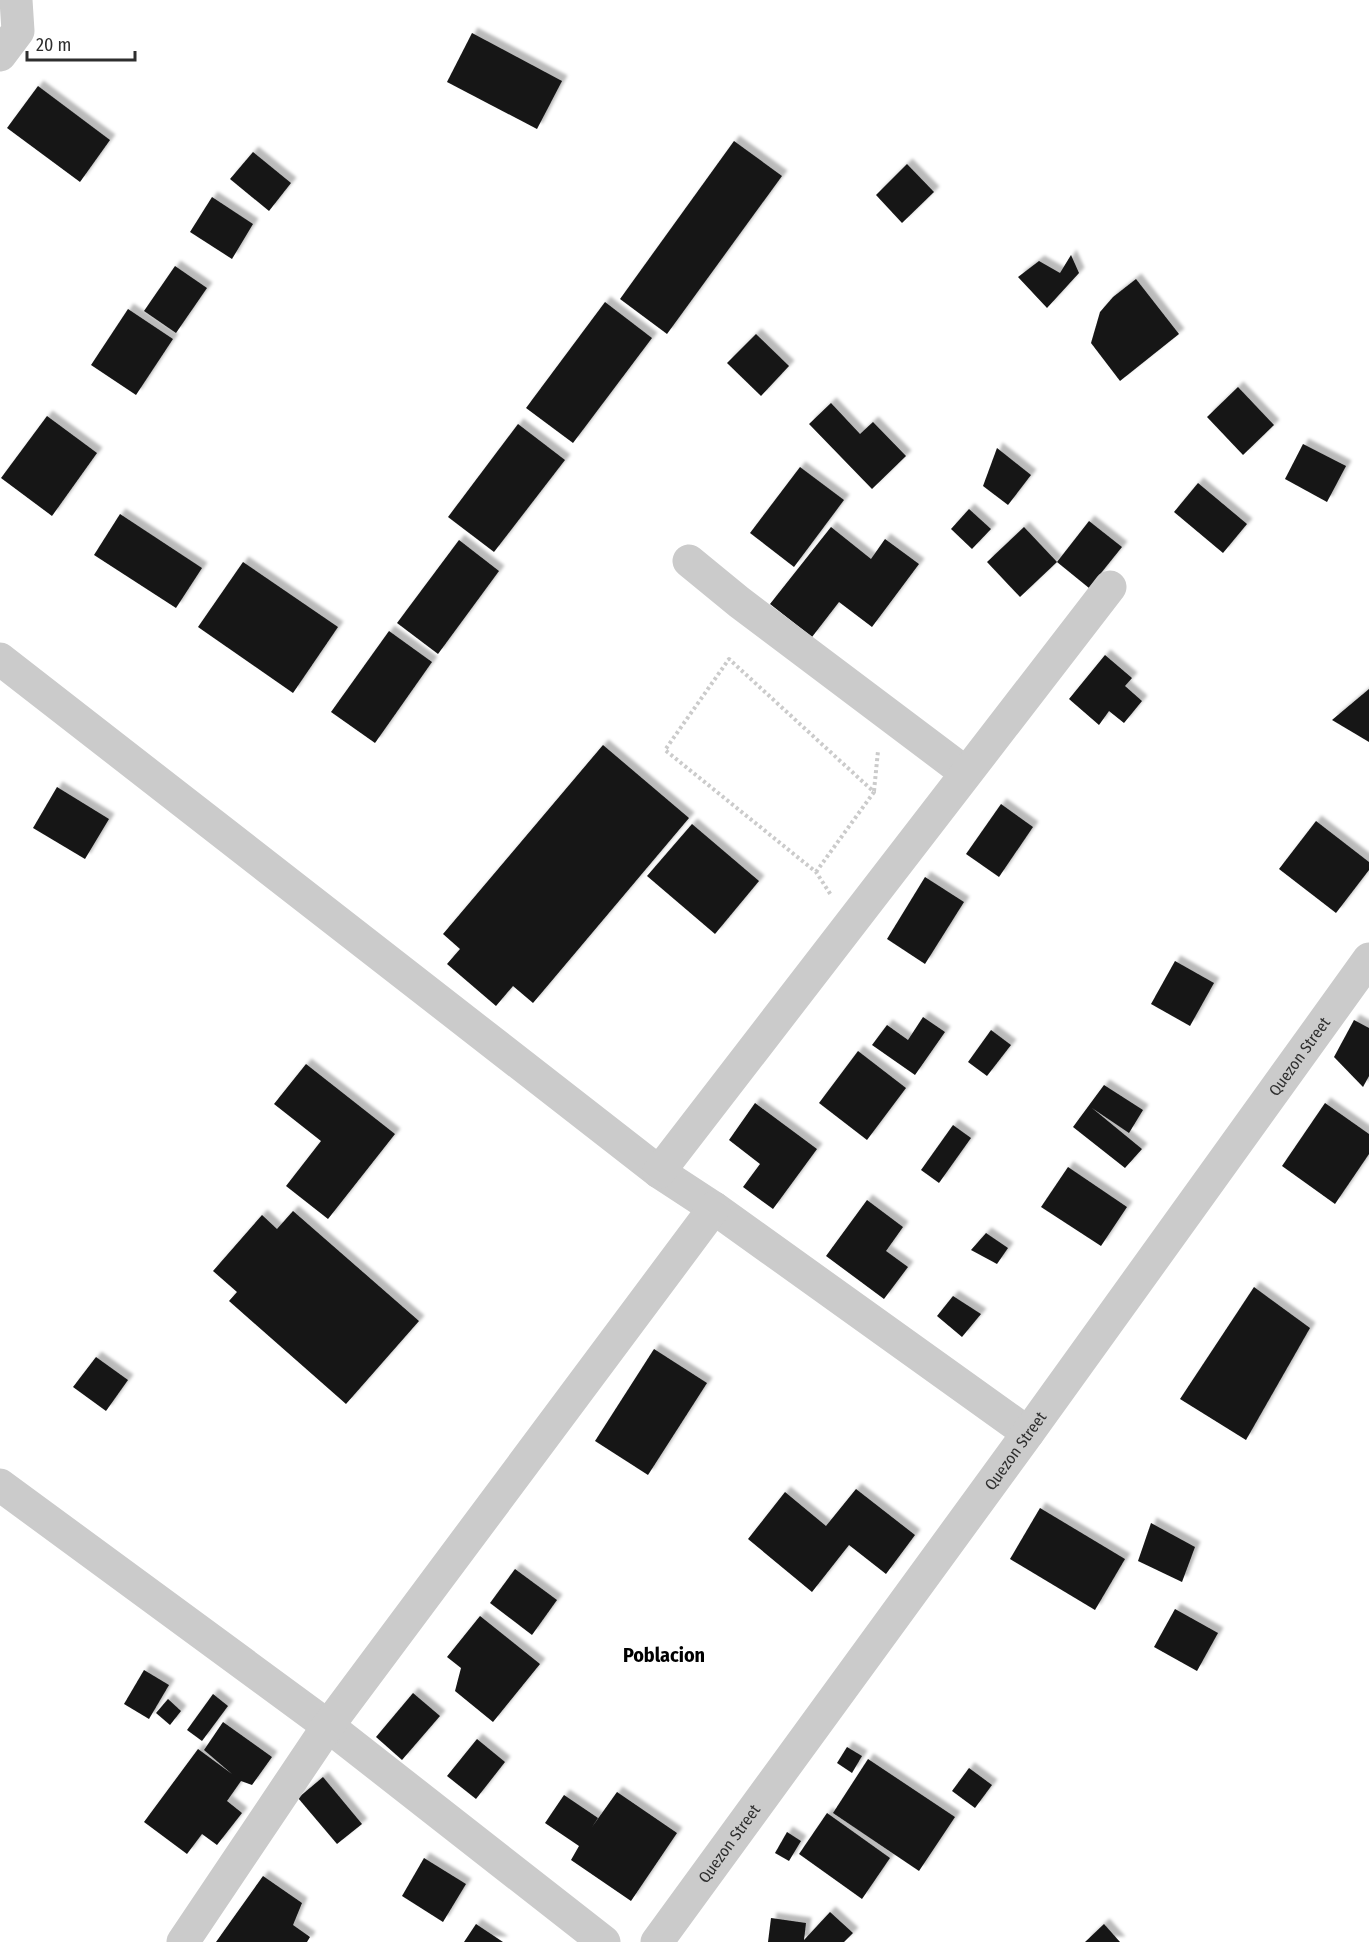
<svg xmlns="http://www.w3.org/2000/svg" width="1369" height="1942" font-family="'Fira Sans Condensed',sans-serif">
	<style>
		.building { fill: #151515; filter: url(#shadow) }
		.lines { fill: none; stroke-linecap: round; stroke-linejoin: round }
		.path { stroke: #cbcbcb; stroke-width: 4; stroke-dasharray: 3 3; stroke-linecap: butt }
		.minor { stroke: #cbcbcb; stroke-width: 33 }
		.labels { text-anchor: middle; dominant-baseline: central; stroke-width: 6; stroke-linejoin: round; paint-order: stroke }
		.street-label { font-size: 16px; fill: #2e2e2e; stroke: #fff }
		.quarter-label { font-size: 20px; font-weight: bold; fill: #000; stroke: #fff }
	</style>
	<defs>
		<filter id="shadow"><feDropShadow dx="5.5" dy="-5.5" stdDeviation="1.5" flood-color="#0004"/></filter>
	</defs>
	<rect width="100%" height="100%" fill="#fff"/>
	<g class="building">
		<polygon points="472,33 562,81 537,129 447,82"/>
		<polygon points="38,86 110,140 80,182 7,128"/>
		<polygon points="734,141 782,176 667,334 620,299"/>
		<polygon points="253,152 291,183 269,211 230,179"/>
		<polygon points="907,164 934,192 902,223 876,195"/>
		<polygon points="212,197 253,224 232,259 190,232"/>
		<polygon points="1071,255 1079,273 1047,308 1018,277 1039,261 1060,273"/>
		<polygon points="175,266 207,288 176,333 144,311"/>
		<polygon points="1136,279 1179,334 1120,381 1091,343 1100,312 1113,297"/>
		<polygon points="605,302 652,338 573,443 526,408"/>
		<polygon points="128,309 173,339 136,395 91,365"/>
		<polygon points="756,334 789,366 761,396 727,363"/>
		<polygon points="1238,387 1274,425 1243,455 1207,417"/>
		<polygon points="831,403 860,434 873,422 906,456 872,489 809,424"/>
		<polygon points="47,416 97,453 52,516 1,478"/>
		<polygon points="518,424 565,460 494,552 448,517"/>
		<polygon points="1303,444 1346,466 1327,502 1285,479"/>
		<polygon points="997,448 1031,475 1008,505 983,486"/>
		<polygon points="800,467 844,500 794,567 750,533"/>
		<polygon points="1198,483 1247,524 1223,553 1174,512"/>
		<polygon points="969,509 991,529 972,549 951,529"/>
		<polygon points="120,514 202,568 176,608 94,555"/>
		<polygon points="1089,521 1122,547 1089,588 1057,562"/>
		<polygon points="831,527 871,559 885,539 919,564 872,627 839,602 812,637 770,604"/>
		<polygon points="1024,527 1057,562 1020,597 987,562"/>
		<polygon points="459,540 499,571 438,654 397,623"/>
		<polygon points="243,562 338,627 293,693 198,627"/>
		<polygon points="389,631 432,662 375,743 331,712"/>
		<polygon points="1105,655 1132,678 1125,686 1142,701 1124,723 1109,711 1099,725 1069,699"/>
		<polygon points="1369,689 1369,742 1332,720"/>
		<polygon points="603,745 689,818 533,1003 513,986 496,1006 447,964 460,949 443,934"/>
		<polygon points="57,787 109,819 85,859 33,828"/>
		<polygon points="1001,804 1033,827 999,877 966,854"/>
		<polygon points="1316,821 1369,862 1369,870 1336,913 1279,869"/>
		<polygon points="692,824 759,881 715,934 647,876"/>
		<polygon points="925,877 964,902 925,964 887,939"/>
		<polygon points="1175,961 1214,983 1190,1026 1151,1004"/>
		<polygon points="923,1017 945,1032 915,1075 872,1045 887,1025 908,1040"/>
		<polygon points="1354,1020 1369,1028 1369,1076 1363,1087 1334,1057"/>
		<polygon points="991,1030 1011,1045 987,1076 968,1062"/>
		<polygon points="858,1051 906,1088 867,1140 819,1103"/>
		<polygon points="306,1064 395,1134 328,1219 286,1186 321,1141 274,1104"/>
		<polygon points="1104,1085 1143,1110 1129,1133 1092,1108 1142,1149 1125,1168 1073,1127"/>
		<polygon points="755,1103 817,1149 773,1209 743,1187 760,1164 729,1140"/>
		<polygon points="1325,1103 1369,1134 1369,1154 1335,1204 1282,1166"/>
		<polygon points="953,1125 971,1138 939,1183 921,1170"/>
		<polygon points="1068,1167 1127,1207 1101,1246 1041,1207"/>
		<polygon points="867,1200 903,1227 886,1251 908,1267 884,1299 826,1256"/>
		<polygon points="293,1211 419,1321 346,1404 229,1301 237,1292 213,1271 262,1215 277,1229"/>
		<polygon points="986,1233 1008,1248 997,1264 971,1250"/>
		<polygon points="1254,1287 1310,1328 1246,1440 1180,1399"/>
		<polygon points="953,1296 981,1314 962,1337 937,1316"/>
		<polygon points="654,1349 707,1383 648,1475 595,1441"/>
		<polygon points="96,1357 128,1380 106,1411 73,1387"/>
		<polygon points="856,1489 915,1535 886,1574 849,1545 812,1592 748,1539 785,1492 826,1526"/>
		<polygon points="1040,1508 1125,1559 1095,1610 1010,1559"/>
		<polygon points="1151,1523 1195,1547 1182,1582 1138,1561"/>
		<polygon points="515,1569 557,1600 532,1635 490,1603"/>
		<polygon points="1175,1609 1218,1633 1197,1671 1154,1647"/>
		<polygon points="480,1616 540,1664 493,1722 455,1691 461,1668 447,1657"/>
		<polygon points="144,1670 169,1685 149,1719 124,1704"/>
		<polygon points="413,1693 440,1716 402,1760 376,1737"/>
		<polygon points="213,1694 228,1706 202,1741 187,1730"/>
		<polygon points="168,1699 181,1711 170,1725 156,1713"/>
		<polygon points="223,1722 272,1757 252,1785 241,1781 227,1801 242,1813 217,1845 202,1834 187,1854 144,1822 198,1749 232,1774 204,1750"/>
		<polygon points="477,1739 505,1762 476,1799 447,1776"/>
		<polygon points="847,1747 862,1756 852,1773 837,1763"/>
		<polygon points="868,1759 955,1817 919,1871 833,1813"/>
		<polygon points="969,1768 992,1785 975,1808 952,1791"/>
		<polygon points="323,1777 362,1824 337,1844 298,1798"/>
		<polygon points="617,1792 677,1833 631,1901 571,1860 579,1846 545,1823 564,1795 598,1818 592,1827"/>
		<polygon points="827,1813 890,1858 862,1899 799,1854"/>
		<polygon points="787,1832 801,1841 789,1861 775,1853"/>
		<polygon points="424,1858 466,1884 443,1922 402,1896"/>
		<polygon points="263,1876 302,1903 293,1925 310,1937 307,1942 216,1942"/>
		<polygon points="830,1912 853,1933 844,1942 768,1942 771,1918 806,1923 804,1940"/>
		<polygon points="476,1924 503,1942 464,1942"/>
		<polygon points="1104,1924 1120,1942 1085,1942"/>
	</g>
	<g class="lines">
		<g class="path">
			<polyline points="874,791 878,751"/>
			<polyline points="816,872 874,792 729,659 665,750 816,872 831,895"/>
		</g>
		<g class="minor">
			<polyline points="0,55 18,31 16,0"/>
			<polyline points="689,561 739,602 966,773"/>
			<polyline points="0,659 659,1172 714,1208 1028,1433"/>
			<polyline points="659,1172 1110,587"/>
			<polyline points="0,1485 328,1726 604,1942"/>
			<polyline points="183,1942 328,1726 714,1208"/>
			<path id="s1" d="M 657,1942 L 1028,1433 L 1369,959"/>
		</g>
	</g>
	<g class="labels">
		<g class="street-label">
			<text stroke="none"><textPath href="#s1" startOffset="1094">Quezon Street</textPath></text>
			<text stroke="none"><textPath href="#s1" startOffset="608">Quezon Street</textPath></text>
			<text stroke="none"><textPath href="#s1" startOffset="122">Quezon Street</textPath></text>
		</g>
		<g class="quarter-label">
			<text x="664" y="1655">Poblacion</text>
		</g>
	</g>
	<path d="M27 51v9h108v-9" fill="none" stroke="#2e2e2e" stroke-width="3"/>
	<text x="36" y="51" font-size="18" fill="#2e2e2e" stroke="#ffffff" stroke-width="4.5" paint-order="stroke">20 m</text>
</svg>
